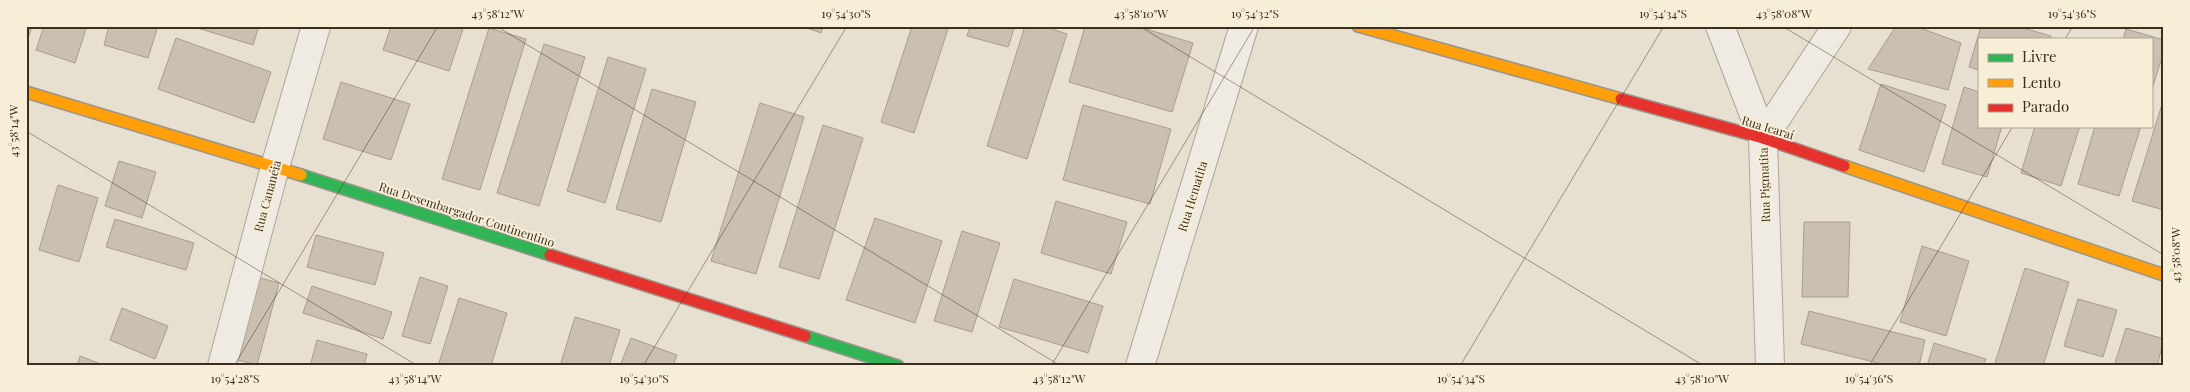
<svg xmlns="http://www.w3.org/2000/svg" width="2190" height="392" font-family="'Playfair Display',serif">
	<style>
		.building { fill: #cbbfb2; stroke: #a89c90 }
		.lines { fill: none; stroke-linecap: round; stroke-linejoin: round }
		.street-casing { stroke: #ada599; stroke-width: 30 }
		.fast-casing { stroke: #9c958a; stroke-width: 14 }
		.slow-casing { stroke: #9c958a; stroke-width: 14 }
		.jam-casing { stroke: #9c958a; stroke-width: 14 }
		.street { stroke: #efebe3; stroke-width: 28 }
		.fast { stroke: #30b455; stroke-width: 11 }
		.slow { stroke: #ff9f0a; stroke-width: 11 }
		.jam { stroke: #e5322d; stroke-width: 11 }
		.ticks { fill: none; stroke: #3d2e20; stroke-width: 1; stroke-opacity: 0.45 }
		.labels { text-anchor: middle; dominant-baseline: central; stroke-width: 4; stroke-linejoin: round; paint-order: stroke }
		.street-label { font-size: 12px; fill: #3d2e20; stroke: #f7eed8 }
		.neatline { fill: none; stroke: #3d2e20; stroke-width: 2 }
		.ticks-label { font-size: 12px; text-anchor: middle; fill: #3d2e20 }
	</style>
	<rect width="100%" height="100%" fill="#e7e0d1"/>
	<g class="building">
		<polygon points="26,26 32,26 29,36 26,35"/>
		<polygon points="44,26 87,26 75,63 36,50"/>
		<polygon points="109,26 158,26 148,58 104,45"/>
		<polygon points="191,26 259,26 253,45"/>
		<polygon points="391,26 464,26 449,71 383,50"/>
		<polygon points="801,26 823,26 821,33"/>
		<polygon points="912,26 949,26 914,133 881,122"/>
		<polygon points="970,26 1015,26 1008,47 967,36"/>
		<polygon points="1025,26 1043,26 1067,34 1027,159 987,146"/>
		<polygon points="1085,26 1136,26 1193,43 1172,112 1069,82"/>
		<polygon points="1896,26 1915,26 1961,43 1948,90 1868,69"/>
		<polygon points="1981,26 2016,26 2051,36 2050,39 1979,39 1979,70 1969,67"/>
		<polygon points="489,28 526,39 480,190 442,179"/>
		<polygon points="2126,29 2164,40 2164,51 2151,92 2151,39 2123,39"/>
		<polygon points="176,38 271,72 254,123 158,89"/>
		<polygon points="544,44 585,57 539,206 497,193"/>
		<polygon points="608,57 646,69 605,203 567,191"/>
		<polygon points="341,82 410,104 391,160 323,139"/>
		<polygon points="1881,84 1946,105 1924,172 1859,150"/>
		<polygon points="1964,87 1979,92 1979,126 2002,126 1987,177 1942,164"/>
		<polygon points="652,89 696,102 661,222 616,209"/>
		<polygon points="2164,98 2164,210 2132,201"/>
		<polygon points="760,103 804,117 756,274 711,261"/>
		<polygon points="1083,105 1171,129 1150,204 1063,180"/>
		<polygon points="823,125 863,138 819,279 779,267"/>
		<polygon points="2035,126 2080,126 2061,186 2021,173"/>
		<polygon points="2095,126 2141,126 2119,196 2078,184"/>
		<polygon points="119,161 156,172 142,218 105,206"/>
		<polygon points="58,185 98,198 79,262 39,250"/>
		<polygon points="1056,201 1127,222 1111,274 1041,253"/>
		<polygon points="875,218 942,241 915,323 846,300"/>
		<polygon points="115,219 194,243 186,270 106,247"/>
		<polygon points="1804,222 1850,222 1848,297 1802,297"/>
		<polygon points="962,231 1000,243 972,332 934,321"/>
		<polygon points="316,235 384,253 375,285 307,267"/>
		<polygon points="1922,246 1969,261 1946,336 1900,322"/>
		<polygon points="2025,268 2069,282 2043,366 1994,366"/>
		<polygon points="250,275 279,283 257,365 227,357"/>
		<polygon points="420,277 448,286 430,344 402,336"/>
		<polygon points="1014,279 1103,306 1088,353 999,327"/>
		<polygon points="312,286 392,312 383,339 303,313"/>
		<polygon points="459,298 507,313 491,366 438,366"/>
		<polygon points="2078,299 2117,310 2103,357 2064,346"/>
		<polygon points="122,308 168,326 155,359 110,340"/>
		<polygon points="1809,311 1925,340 1919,366 1890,366 1801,344"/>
		<polygon points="575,317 620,330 609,366 560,366"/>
		<polygon points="2126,328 2164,339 2157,366 2114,366"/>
		<polygon points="631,338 677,355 673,366 620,366"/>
		<polygon points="317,340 367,354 364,366 310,366"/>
		<polygon points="1934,343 1986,359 1983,366 1927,366"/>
		<polygon points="80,356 106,366 77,366"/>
	</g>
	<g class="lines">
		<defs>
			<g id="street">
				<polyline points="1720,26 1763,138"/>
				<polyline points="222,366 275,167 316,26"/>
				<polyline points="1140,366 1244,26"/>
				<polyline points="1770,366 1763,138 1837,26"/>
			</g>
			<g id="fast">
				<polyline points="301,175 550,255"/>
				<polyline points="805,336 898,366"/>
			</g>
			<g id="slow">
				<polyline points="1358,26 1621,99"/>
				<polyline points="26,92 301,175"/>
				<polyline points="1844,166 2164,275"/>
			</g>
			<g id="jam">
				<polyline points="1621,99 1763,138 1844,166"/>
				<polyline points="550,255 805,336"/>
			</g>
		</defs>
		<use href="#street" class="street-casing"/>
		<use href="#fast" class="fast-casing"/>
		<use href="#slow" class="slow-casing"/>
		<use href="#jam" class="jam-casing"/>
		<use href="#street" class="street"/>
		<use href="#fast" class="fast"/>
		<use href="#slow" class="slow"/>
		<use href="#jam" class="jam"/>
	</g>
	<path class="ticks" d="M 496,26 L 1061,366M 1139,26 L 1704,366M 1782,26 L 2164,255M 26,32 L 29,26M 2065,39 L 2073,26M 26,131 L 418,366M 234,366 L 438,26M 643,366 L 847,26M 1051,366 L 1255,26M 1460,366 L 1664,26M 1869,366 L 2013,126"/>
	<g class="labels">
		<g class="street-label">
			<text transform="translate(1768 127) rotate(17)">Rua Icaraí</text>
			<text transform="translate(1764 185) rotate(-92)">Rua Pigmatita</text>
			<text transform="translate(267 196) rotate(-75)">Rua Cananéia</text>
			<text transform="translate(1192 196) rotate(-73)">Rua Hematita</text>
			<text transform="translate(467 214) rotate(18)">Rua Desembargador Continentino</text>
		</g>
	</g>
	<rect width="2190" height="392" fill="none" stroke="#f7eed8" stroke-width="55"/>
	<rect x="1978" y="38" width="175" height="90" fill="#f7eed8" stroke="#ada18e"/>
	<rect x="1988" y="54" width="25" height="8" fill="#30b455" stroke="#ada18e"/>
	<text x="2022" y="62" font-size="15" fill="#3d2e20">Livre</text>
	<rect x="1988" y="79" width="25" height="8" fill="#ff9f0a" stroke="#ada18e"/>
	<text x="2022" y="88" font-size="15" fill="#3d2e20">Lento</text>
	<rect x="1988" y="104" width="25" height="8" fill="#e5322d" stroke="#ada18e"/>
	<text x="2022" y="112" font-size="15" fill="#3d2e20">Parado</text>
	<rect x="28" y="28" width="2134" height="336" class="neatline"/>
	<g class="ticks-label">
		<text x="498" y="18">43°58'12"W</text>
		<text x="846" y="18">19°54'30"S</text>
		<text x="1141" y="18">43°58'10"W</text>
		<text x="1255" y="18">19°54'32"S</text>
		<text x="1663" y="18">19°54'34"S</text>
		<text x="1784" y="18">43°58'08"W</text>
		<text x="2072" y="18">19°54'36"S</text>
		<text transform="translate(14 131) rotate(-90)" y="4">43°58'14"W</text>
		<text transform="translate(2176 255) rotate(-90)" y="4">43°58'08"W</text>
		<text x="235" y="383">19°54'28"S</text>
		<text x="415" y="383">43°58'14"W</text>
		<text x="644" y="383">19°54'30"S</text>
		<text x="1059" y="383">43°58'12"W</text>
		<text x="1461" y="383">19°54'34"S</text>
		<text x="1702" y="383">43°58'10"W</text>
		<text x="1869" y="383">19°54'36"S</text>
	</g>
</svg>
